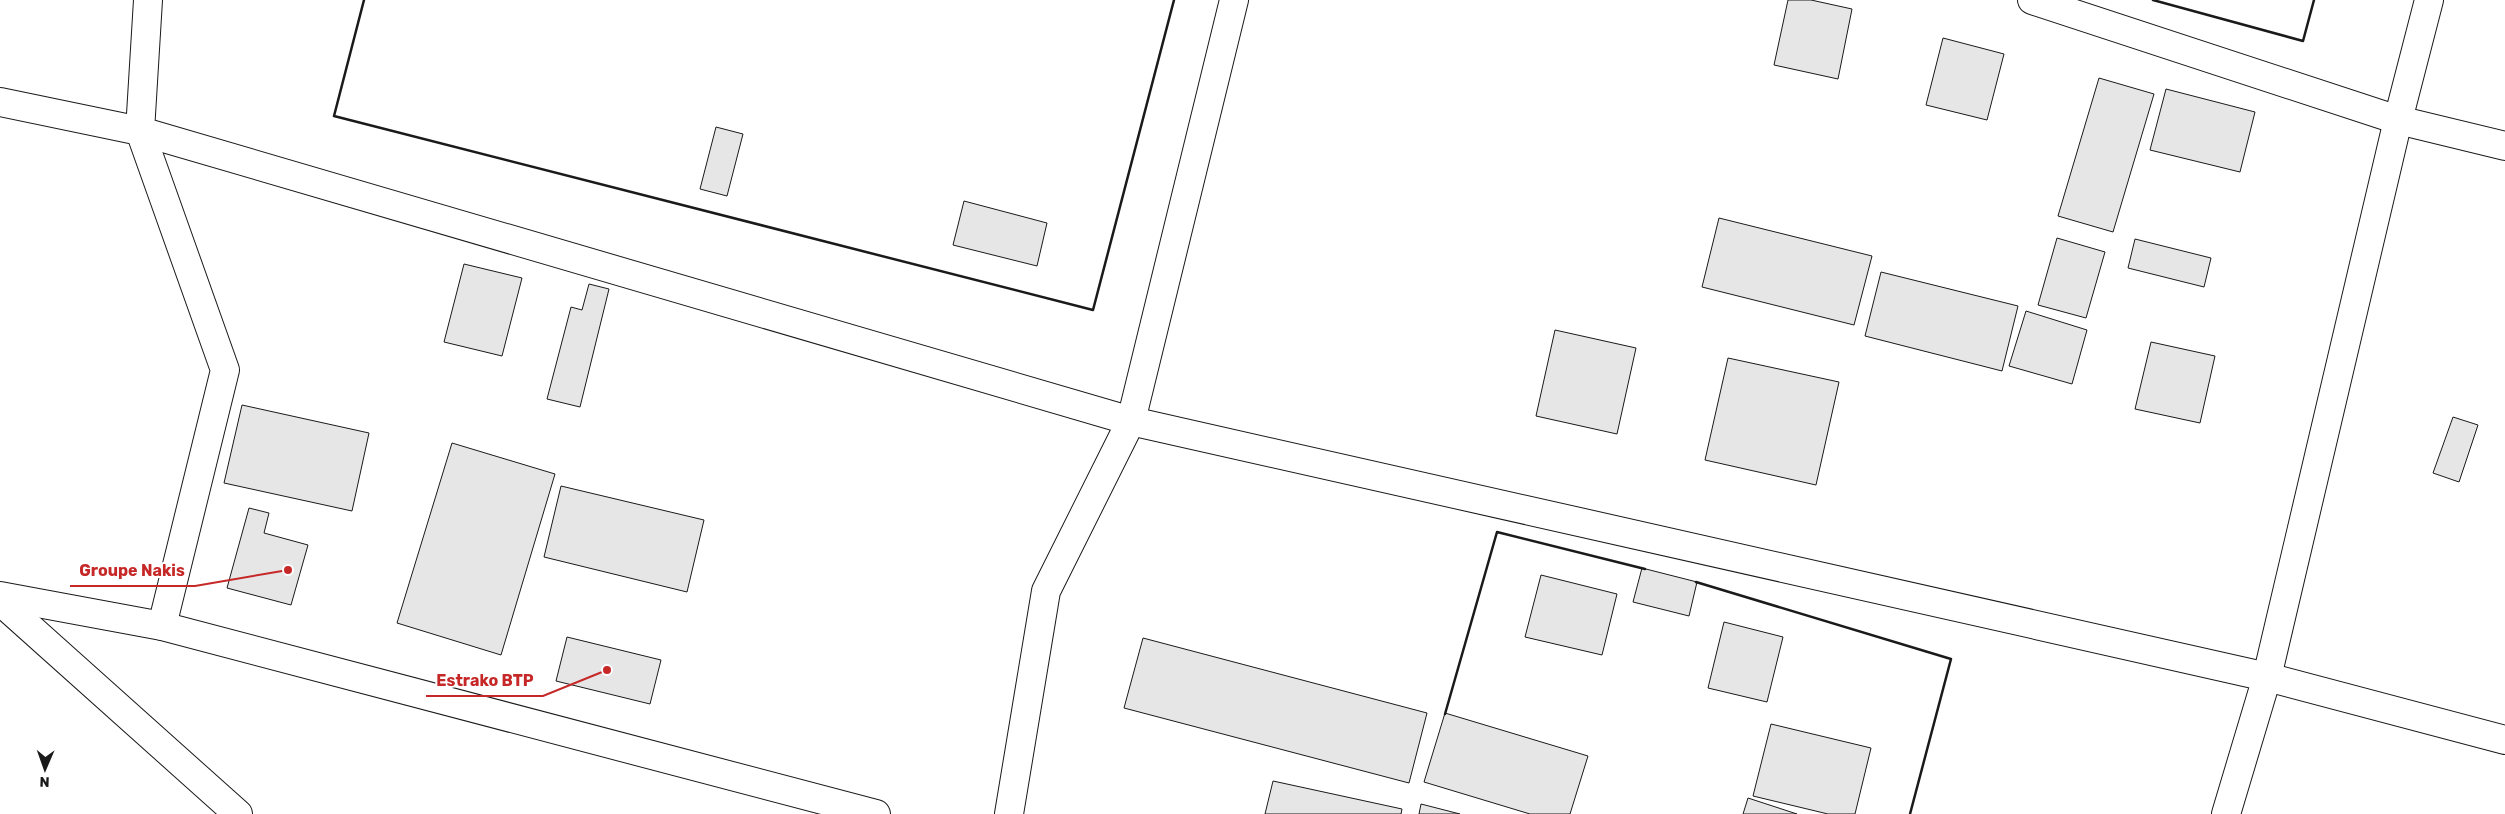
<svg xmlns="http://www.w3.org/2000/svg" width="2505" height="814" font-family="Rubik,sans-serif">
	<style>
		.building { fill: #e6e6e6; stroke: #1a1a1a }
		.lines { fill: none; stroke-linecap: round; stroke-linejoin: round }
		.minor-casing { stroke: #1a1a1a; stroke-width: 30 }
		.secondary-casing { stroke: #1a1a1a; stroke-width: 30 }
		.minor { stroke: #fff; stroke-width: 28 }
		.secondary { stroke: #fff; stroke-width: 28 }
		.wall { stroke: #1a1a1a; stroke-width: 2.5 }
		.leader { fill: none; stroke: #c62828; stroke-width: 2 }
		.callout-dot { fill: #c62828; stroke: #fff; stroke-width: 2 }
		.callout-label { font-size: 16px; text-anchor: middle; font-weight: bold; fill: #c62828; stroke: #fff; stroke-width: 4; stroke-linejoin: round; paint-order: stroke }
	</style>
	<rect width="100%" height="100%" fill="#fff"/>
	<g class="building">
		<polygon points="1788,0 1811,0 1852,9 1838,79 1774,65"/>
		<polygon points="1943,38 2004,54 1987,120 1926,105"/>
		<polygon points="2099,78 2154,94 2113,232 2058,216"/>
		<polygon points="2166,89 2255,112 2240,172 2150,150"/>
		<polygon points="716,127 743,134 727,196 700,189"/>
		<polygon points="964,201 1047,223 1037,266 953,245"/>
		<polygon points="1719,218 1872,256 1854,325 1702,287"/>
		<polygon points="2057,238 2105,252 2086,318 2038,305"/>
		<polygon points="2135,239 2211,258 2204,287 2128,268"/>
		<polygon points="464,264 522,278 502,356 444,342"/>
		<polygon points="1881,272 2018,306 2002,371 1865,336"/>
		<polygon points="589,284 609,289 580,407 547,399 571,307 582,310"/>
		<polygon points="2026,311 2087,330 2072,384 2009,366"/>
		<polygon points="1555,330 1636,348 1617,434 1536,416"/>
		<polygon points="2151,342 2215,356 2200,423 2135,409"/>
		<polygon points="1728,358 1839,382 1816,485 1705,460"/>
		<polygon points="242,405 369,433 352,511 224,483"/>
		<polygon points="2453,417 2478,425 2459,482 2433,473"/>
		<polygon points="452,443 555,474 501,655 397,623"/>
		<polygon points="561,486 704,520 687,592 544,557"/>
		<polygon points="249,508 269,513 264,533 308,545 291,605 227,588"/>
		<polygon points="1642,568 1697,582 1689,616 1633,602"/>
		<polygon points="1541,575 1617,594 1602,655 1525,637"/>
		<polygon points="1724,622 1783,637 1767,702 1708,688"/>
		<polygon points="567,637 661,660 650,704 556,681"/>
		<polygon points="1143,638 1427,713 1409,783 1124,708"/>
		<polygon points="1445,713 1588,756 1570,814 1530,814 1424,782"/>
		<polygon points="1771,724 1871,748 1855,814 1828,814 1753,796"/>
		<polygon points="1273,781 1402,809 1401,814 1265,814"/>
		<polygon points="1748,798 1797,814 1743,814"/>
		<polygon points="1421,804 1460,814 1419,814"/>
	</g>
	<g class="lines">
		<defs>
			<g id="minor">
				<polyline points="148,0 140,131 225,370 162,626"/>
				<polyline points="2032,0 2398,120 2505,146"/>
				<polyline points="0,102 140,131 1131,421 2267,677 2505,740"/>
				<polyline points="0,596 162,626 876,814"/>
				<polyline points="1009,814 1046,591 1131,421 1234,0"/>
				<polyline points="2226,814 2267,677 2398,120 2429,0"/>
			</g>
			<polyline id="secondary" points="0,601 238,814"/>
		</defs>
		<use href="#minor" class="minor-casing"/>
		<use href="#secondary" class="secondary-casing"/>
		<use href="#minor" class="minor"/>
		<use href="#secondary" class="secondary"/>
		<g class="wall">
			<polyline points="364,0 334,116 1093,310 1174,0"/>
			<polyline points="2153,0 2303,41 2314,0"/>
			<polyline points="1696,582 1951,659 1910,814"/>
			<polyline points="1445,714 1497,532 1645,569"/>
		</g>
	</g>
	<path class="leader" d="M288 570L195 586H70M607 670L543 696H426"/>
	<g class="callout-dot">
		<circle cx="288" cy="570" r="5"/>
		<circle cx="607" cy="670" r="5"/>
	</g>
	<g class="callout-label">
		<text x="132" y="576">Groupe Nakis</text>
		<text x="485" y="686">Estrako BTP</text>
	</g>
	<g transform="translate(45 769) rotate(182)" stroke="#ffffff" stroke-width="4" paint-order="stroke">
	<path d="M0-4L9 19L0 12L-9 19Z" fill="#1a1a1a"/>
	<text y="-8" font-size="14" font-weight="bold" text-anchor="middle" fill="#1a1a1a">N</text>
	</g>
</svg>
